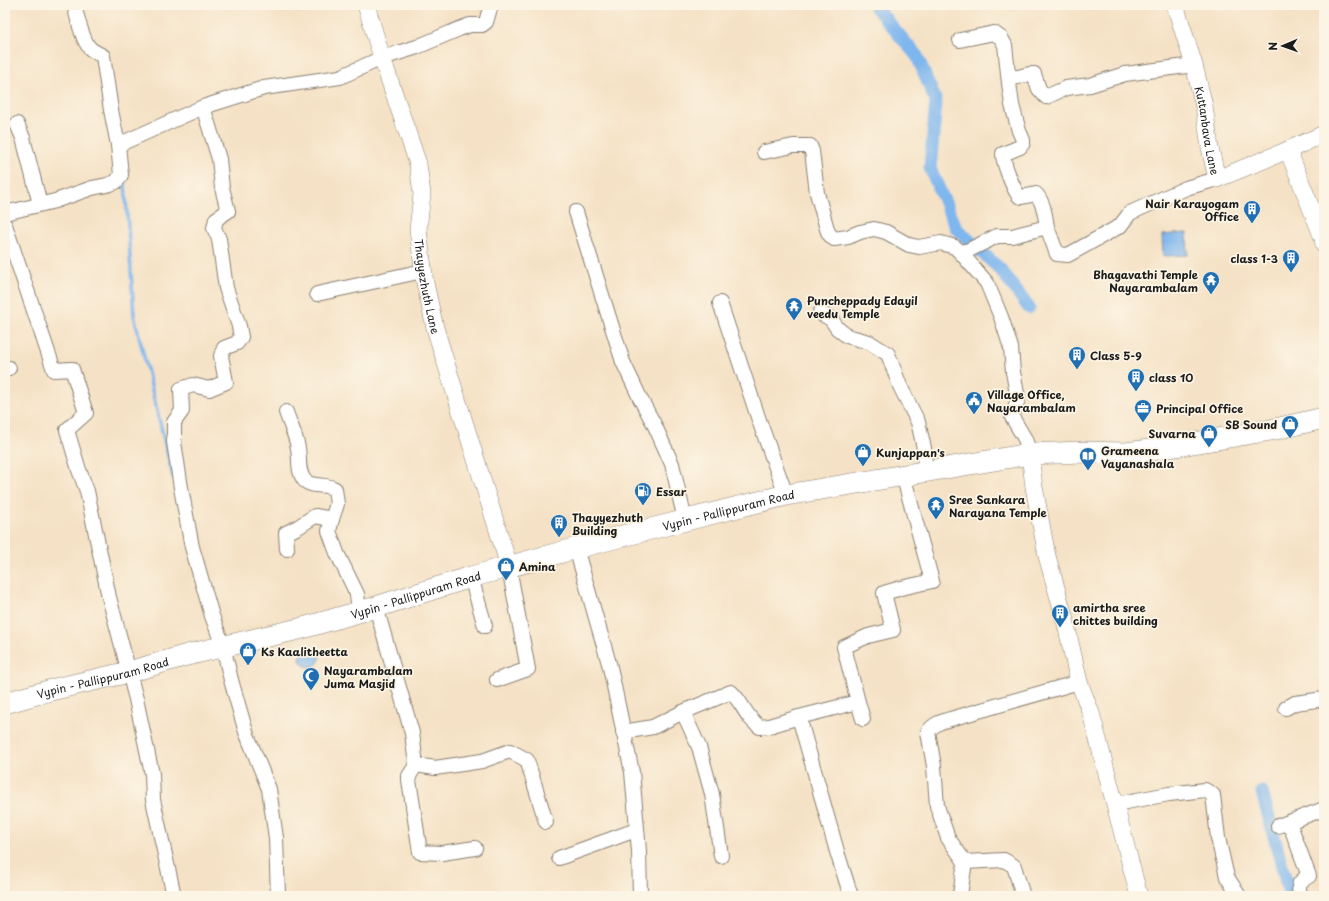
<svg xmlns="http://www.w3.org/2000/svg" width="1329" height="901" font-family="'Playpen Sans',sans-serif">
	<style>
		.water { fill: #7eb6ee; stroke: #4d6985 }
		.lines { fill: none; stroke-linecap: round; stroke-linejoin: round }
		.stream { stroke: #7eb6ee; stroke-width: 3.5 }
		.canal { stroke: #7eb6ee; stroke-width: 13 }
		.minor-casing { stroke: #887f71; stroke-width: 16 }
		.tertiary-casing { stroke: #887f71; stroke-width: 18 }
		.primary-casing { stroke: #887f71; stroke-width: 22 }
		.minor { stroke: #fff; stroke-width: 14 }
		.tertiary { stroke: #fff; stroke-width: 17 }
		.primary { stroke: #fff; stroke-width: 21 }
		.labels { text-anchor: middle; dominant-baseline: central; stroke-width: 3.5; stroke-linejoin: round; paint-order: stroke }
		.street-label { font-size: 11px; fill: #1c1c1c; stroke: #fcf5e5 }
		.poi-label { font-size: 11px; font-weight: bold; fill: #1c1c1c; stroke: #fcf5e5; text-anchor: start }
	</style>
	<rect width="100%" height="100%" fill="#fcf5e5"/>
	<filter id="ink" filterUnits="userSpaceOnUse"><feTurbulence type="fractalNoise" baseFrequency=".025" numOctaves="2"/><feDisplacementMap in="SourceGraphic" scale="8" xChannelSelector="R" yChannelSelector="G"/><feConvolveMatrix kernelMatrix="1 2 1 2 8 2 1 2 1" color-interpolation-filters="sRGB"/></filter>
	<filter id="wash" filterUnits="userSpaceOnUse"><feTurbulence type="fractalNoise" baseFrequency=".012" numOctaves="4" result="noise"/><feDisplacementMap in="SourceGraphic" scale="16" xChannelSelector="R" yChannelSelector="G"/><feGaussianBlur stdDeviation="0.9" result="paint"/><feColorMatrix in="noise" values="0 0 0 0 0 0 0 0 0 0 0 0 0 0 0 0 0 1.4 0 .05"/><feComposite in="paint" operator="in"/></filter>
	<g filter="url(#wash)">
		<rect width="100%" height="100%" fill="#f5e2c6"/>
		<g class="water">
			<polygon points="1187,233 1188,255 1163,256 1162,235"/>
			<circle cx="310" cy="657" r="10"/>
		</g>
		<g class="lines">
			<polyline class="stream" points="120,185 125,183 134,315 173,477"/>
			<g class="canal">
				<polyline points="874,5 917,56 936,102 930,168 956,228 1001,270 1029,308"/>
				<polyline points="1262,792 1290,896"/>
			</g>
		</g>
	</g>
	<g filter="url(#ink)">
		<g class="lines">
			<defs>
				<g id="minor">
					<path d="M 74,5 C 77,16 83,44 92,50 C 95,52 99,54 103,56 L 111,110 L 118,145"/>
					<path d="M 960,40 L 994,33 L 1001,38 L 1005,45 L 1009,83 L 1012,105 L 1019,131 L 1023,140 L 1023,143 L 1020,147 L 1003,154 C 1003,162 1013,189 1019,196 L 1022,197 L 1036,194 C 1044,203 1045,215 1047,227"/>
					<polyline points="1008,73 1014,78 1030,74 1034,74 1039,89 1046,97 1066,88 1090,85 1125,74 1194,65"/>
					<polyline points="203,107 219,159 222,188 228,211 216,219 214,228 219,239 226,288 239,326 241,337 237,343 224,348 221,356 226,382 209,389 193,385 181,389 182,411 174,422 174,442 181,488 192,547 212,616 223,646 231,680 246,732 269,789 276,838 278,896"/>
					<polyline points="17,124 23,138 40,204"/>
					<polyline points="764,152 793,146 810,146 812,151 817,193 827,229 829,234 834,239 848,237 860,232 874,229 886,232 909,245 919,247 941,243 955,247 960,252 987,283 1001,317 1011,348 1013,372 1018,399 1012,417 1025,439 1030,454"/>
					<polyline points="576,212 623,362 640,398 655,426 672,464 685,520"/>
					<polyline points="5,213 55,201 92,188 107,185 116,182 121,175 118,145 203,107 264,88 340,77 382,58 417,47 459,29 470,25 482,25 486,22 491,5"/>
					<polyline points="5,225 54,370 72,369 86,413 67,430 79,470 87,491 109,597 136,699 152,774 153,800 174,896"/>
					<polyline points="960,252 969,250 997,236 1012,236 1047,227 1057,254 1068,255 1120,226 1130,213 1186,188 1217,179"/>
					<polyline points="317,294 423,271"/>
					<polyline points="720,303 760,423 786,495"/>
					<polyline points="820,313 831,319 837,328 847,336 869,342 888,354 900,386 918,422 924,448 925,471"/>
					<polyline points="5,369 9,368"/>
					<path d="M 286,412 C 290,424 296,436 298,448 C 300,459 297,472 305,481 C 313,488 326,483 335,489 L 337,504 L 332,519"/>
					<polyline points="576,548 610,667 632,772 639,851 640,896"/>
					<polyline points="287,549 286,533 298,527 315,516 332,519 329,531 337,553 357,594 359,612"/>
					<polyline points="471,577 485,626"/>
					<polyline points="376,607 412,733 416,765 409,776 409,780 420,852 442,853 475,848"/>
					<polyline points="497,680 528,669 511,578 508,567"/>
					<polyline points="858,702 863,719"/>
					<polyline points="1286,708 1295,703 1324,699"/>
					<polyline points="683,712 699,747 712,794 721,856"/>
					<polyline points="799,717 858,702 844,647 868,636 893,630 884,593 901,588 932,581 903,475"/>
					<path d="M 623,732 L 653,727 L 683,712 L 731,692 C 744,704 745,717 760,727 L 769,726 L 799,717 L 838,855 L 851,896"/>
					<polyline points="416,765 435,768 482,761 510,751 527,760 546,822"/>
					<polyline points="1115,804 1169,794 1205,790 1213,795 1218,838 1227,877 1239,896"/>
					<path d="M 1289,822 L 1309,876 C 1298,882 1298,884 1300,896"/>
					<polyline points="1278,826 1324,809"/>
					<polyline points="559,858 636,830"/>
					<polyline points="965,862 1004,860 1014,866 1023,896"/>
					<path d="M 958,896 L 960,895 L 965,862 L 948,838 L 937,806 L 934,766 L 928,732 C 934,723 943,721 954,718 L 1079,682"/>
				</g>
				<g id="tertiary">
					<path id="s1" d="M 366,5 L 382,58 L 418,164 L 422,194 L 418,230 L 425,283 L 435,328 L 509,566"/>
					<path id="s2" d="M 1175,5 L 1194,65 L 1204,106 L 1210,148 L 1217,179 L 1288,150 L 1323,238 L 1324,245"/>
					<polyline points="1288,150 1324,134"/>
					<polyline points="1030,454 1034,487 1047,556 1065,620 1079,682 1091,713 1139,896"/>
				</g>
				<g id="primary">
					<path id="s3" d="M 5,703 L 55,689 L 129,672 L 187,655 L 303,628 L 376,607 L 471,577 L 595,543 L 786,495 L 1030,454 L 1082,452 L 1125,453 L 1158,449 L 1271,430 L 1324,418"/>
				</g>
			</defs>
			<use href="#minor" class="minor-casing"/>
			<use href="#tertiary" class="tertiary-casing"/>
			<use href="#primary" class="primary-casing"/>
			<use href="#minor" class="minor"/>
			<use href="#tertiary" class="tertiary"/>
			<use href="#primary" class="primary"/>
		</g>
	</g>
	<defs>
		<symbol id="building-pin" viewBox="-11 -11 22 30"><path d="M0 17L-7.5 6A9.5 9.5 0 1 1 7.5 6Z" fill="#1f6fb2" stroke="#fcf5e5"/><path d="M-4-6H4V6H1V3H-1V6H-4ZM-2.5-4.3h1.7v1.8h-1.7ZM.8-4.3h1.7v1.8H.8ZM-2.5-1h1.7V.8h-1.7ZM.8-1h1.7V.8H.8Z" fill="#fff"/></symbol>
		<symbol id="temple-pin" viewBox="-11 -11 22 30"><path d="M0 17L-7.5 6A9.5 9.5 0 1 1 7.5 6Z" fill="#1f6fb2" stroke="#fcf5e5"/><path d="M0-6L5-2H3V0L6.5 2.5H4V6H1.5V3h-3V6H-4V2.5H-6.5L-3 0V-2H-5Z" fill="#fff"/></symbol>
		<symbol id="civic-pin" viewBox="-11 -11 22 30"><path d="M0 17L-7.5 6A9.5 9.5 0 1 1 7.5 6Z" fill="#1f6fb2" stroke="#fcf5e5"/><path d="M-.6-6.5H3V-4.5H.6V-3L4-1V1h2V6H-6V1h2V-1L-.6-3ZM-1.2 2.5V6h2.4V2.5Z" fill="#fff"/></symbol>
		<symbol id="office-pin" viewBox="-11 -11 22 30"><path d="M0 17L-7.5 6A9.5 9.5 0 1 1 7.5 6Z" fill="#1f6fb2" stroke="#fcf5e5"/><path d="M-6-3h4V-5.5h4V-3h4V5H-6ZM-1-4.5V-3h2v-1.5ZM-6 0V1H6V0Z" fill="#fff"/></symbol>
		<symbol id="shop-pin" viewBox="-11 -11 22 30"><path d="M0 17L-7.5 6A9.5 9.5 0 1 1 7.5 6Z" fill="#1f6fb2" stroke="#fcf5e5"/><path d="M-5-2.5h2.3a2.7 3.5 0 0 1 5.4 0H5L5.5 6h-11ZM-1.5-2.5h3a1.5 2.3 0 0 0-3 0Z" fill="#fff"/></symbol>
		<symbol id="library-pin" viewBox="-11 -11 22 30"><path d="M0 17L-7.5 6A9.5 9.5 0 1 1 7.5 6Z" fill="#1f6fb2" stroke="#fcf5e5"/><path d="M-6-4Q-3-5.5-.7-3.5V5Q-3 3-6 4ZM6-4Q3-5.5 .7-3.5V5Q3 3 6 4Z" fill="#fff"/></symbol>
		<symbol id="fuel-pin" viewBox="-11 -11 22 30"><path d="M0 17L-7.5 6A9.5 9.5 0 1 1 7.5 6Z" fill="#1f6fb2" stroke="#fcf5e5"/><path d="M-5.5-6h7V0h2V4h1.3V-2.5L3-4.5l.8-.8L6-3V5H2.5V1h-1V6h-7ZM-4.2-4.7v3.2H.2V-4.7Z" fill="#fff"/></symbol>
		<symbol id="mosque-pin" viewBox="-11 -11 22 30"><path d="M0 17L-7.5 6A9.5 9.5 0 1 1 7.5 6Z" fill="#1f6fb2" stroke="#fcf5e5"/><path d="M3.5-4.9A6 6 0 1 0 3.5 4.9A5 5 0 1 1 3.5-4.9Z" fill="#fff"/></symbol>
	</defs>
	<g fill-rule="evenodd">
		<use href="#building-pin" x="1242" y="199" width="20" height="27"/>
		<use href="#building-pin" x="1281" y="248" width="20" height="27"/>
		<use href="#temple-pin" x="1201" y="270" width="20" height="27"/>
		<use href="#temple-pin" x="784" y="296" width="20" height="27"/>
		<use href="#building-pin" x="1067" y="345" width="20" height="27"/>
		<use href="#building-pin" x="1126" y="367" width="20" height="27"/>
		<use href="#civic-pin" x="964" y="390" width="20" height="27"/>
		<use href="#office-pin" x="1133" y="398" width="20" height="27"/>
		<use href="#shop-pin" x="1280" y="414" width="20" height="27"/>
		<use href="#shop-pin" x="1199" y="423" width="20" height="27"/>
		<use href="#shop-pin" x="853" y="442" width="20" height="27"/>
		<use href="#library-pin" x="1078" y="446" width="20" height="27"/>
		<use href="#fuel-pin" x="633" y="481" width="20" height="27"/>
		<use href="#temple-pin" x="926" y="495" width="20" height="27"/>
		<use href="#building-pin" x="549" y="513" width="20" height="27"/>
		<use href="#shop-pin" x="496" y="556" width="20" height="27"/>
		<use href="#building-pin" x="1050" y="603" width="20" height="27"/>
		<use href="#shop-pin" x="238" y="641" width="20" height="27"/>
		<use href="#mosque-pin" x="301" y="666" width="20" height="27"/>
	</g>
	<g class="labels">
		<g class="street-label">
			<text stroke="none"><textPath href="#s2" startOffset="130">Kuttanbava Lane</textPath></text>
			<text stroke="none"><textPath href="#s1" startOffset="291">Thayyezhuth Lane</textPath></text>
			<text stroke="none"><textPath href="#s3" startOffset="749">Vypin - Pallippuram Road</textPath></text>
			<text stroke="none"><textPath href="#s3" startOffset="425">Vypin - Pallippuram Road</textPath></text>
			<text stroke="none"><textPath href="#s3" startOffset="101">Vypin - Pallippuram Road</textPath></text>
		</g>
		<g class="poi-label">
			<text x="1239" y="203" text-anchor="end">Nair Karayogam<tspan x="1239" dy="13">Office</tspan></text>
			<text x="1278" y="258" text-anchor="end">class 1-3</text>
			<text x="1198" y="274" text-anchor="end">Bhagavathi Temple<tspan x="1198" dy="13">Nayarambalam</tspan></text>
			<text x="807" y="300">Puncheppady Edayil<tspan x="807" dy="13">veedu Temple</tspan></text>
			<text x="1090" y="355">Class 5-9</text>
			<text x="1149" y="377">class 10</text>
			<text x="987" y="394">Village Office,<tspan x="987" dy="13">Nayarambalam</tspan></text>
			<text x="1156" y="408">Principal Office</text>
			<text x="1277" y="424" text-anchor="end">SB Sound</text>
			<text x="1196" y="433" text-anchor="end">Suvarna</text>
			<text x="1101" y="450">Grameena<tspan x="1101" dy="13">Vayanashala</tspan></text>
			<text x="876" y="452">Kunjappan's</text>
			<text x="656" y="491">Essar</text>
			<text x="949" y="499">Sree Sankara<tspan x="949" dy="13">Narayana Temple</tspan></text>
			<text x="572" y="517">Thayyezhuth<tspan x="572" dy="13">Building</tspan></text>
			<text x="519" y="566">Amina</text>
			<text x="1073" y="607">amirtha sree<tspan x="1073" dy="13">chittes building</tspan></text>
			<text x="261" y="651">Ks Kaalitheetta</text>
			<text x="324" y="670">Nayarambalam<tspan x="324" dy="13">Juma Masjid</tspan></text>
		</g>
	</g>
	<rect width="1329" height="901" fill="none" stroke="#fcf5e5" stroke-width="20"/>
	<g transform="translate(1283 46) rotate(268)" stroke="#fcf5e5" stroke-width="3" paint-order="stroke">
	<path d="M0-3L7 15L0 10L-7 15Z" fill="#1c1c1c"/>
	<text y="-6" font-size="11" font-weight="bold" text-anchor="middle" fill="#1c1c1c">N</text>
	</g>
</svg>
